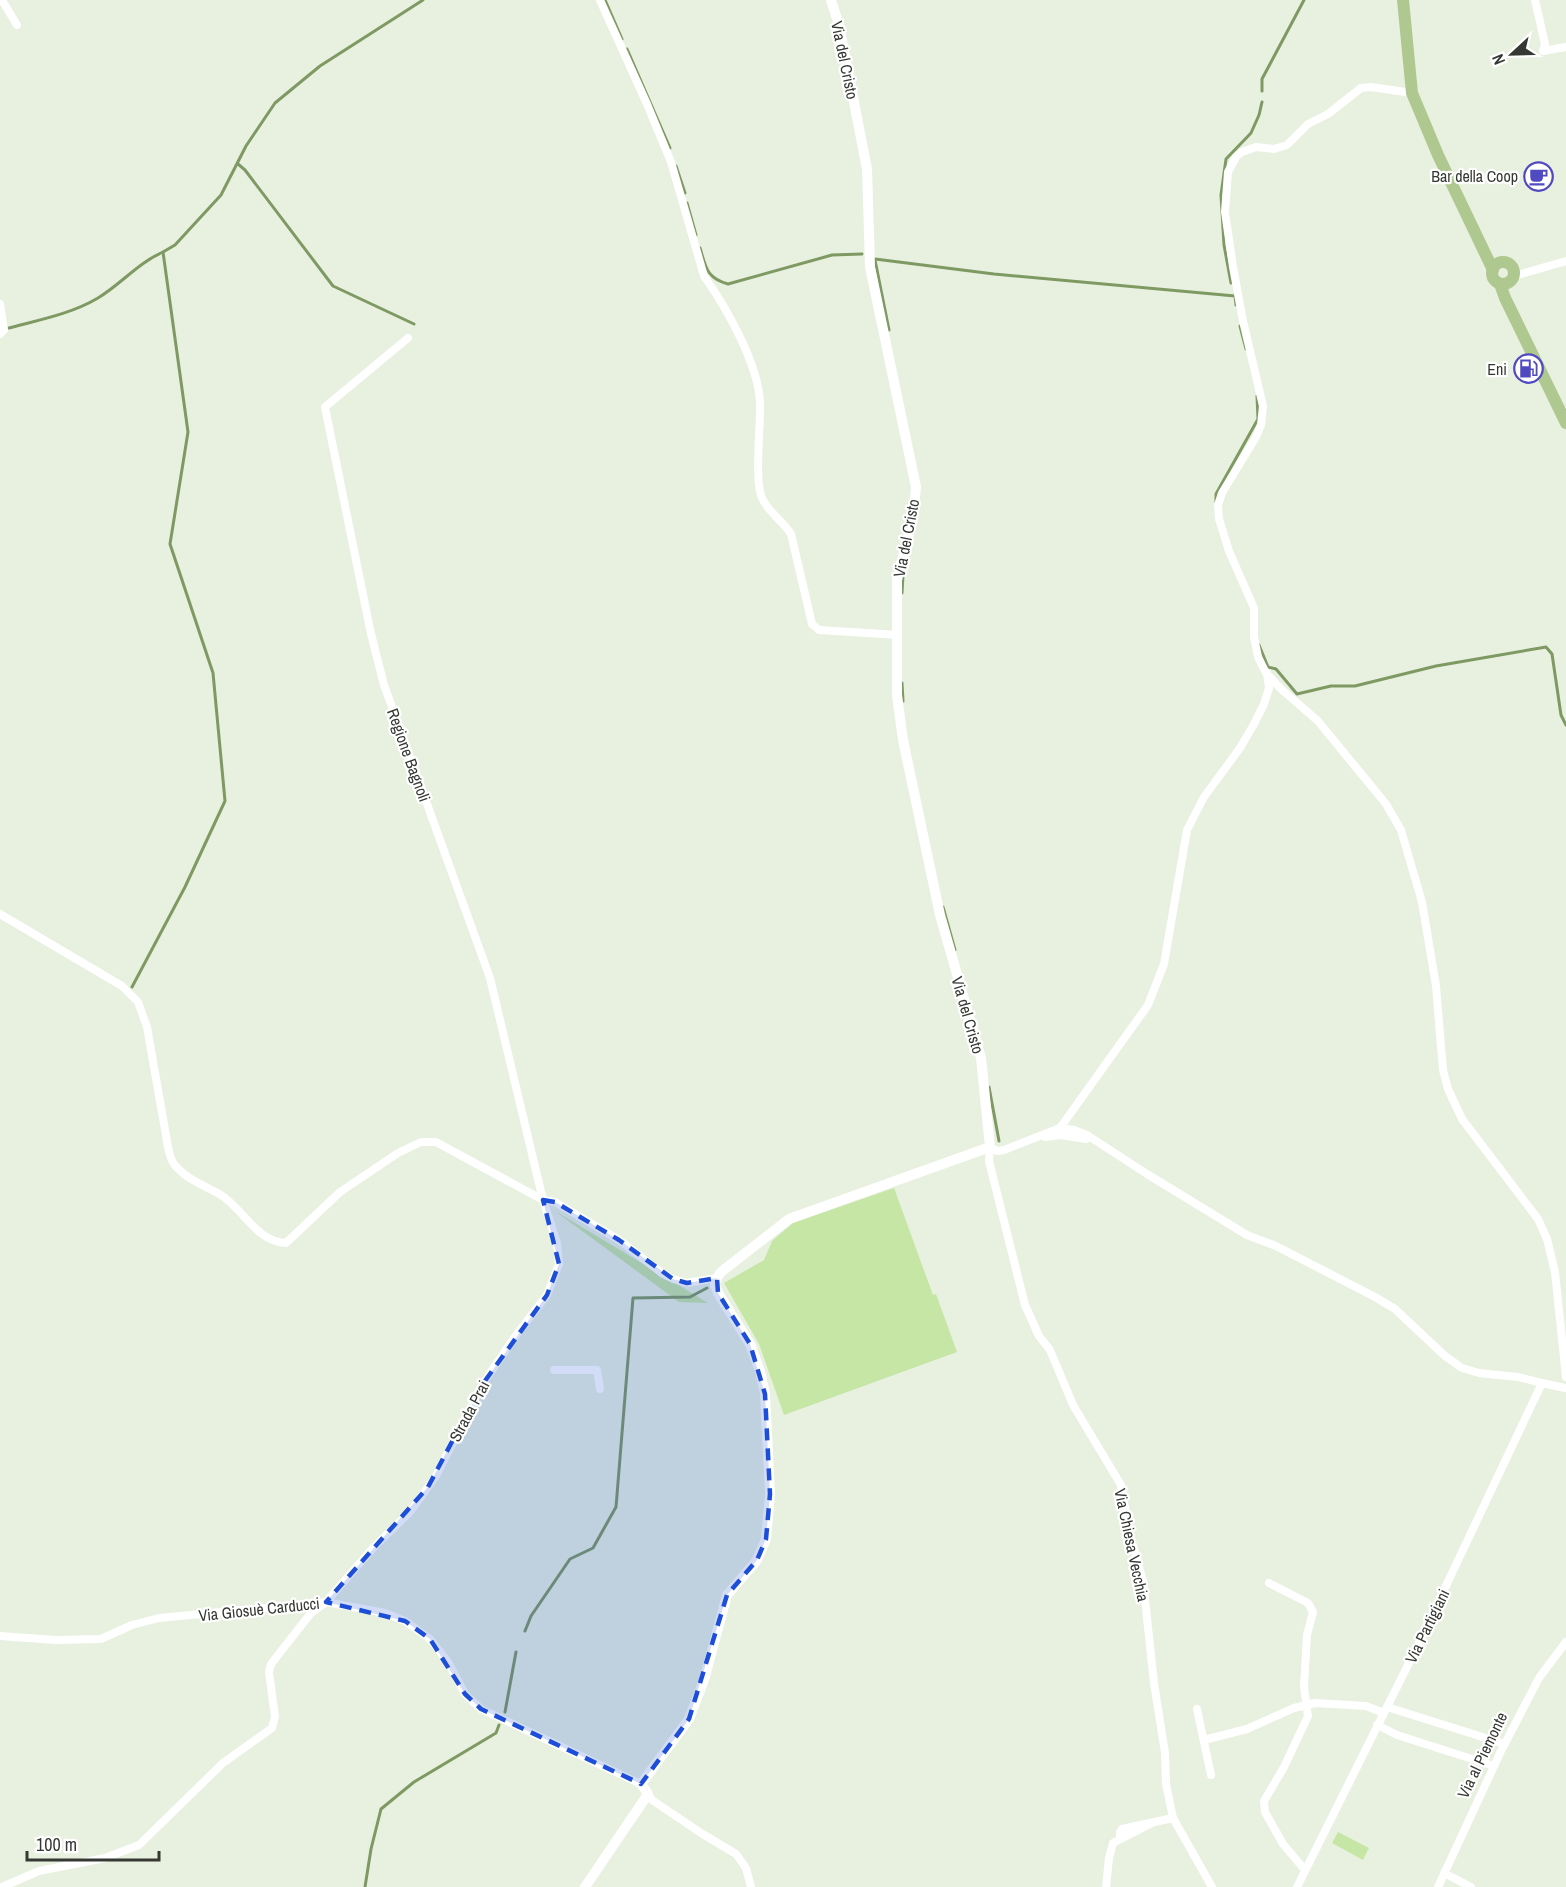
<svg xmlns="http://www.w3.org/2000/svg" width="1566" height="1887" font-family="'Archivo Narrow',sans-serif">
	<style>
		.green { fill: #c6e6a5 }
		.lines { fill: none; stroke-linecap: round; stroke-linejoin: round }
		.stream { stroke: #7f9963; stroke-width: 3 }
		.street { stroke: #fff; stroke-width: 8 }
		.secondary { stroke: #fff; stroke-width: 10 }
		.primary { stroke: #afc890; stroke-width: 12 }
		.marked { fill: #1d4ed8; fill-opacity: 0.2; stroke: #1d4ed8; stroke-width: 4.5; stroke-dasharray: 12 8; stroke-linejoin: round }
		.labels { text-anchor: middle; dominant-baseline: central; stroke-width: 4.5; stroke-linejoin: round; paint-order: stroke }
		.street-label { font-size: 16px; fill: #363933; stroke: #fff }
		.poi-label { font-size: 16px; fill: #363933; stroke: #fff; text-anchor: end }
	</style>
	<rect width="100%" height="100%" fill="#e8f0e0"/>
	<g class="green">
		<polygon points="894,1188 933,1295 936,1294 957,1352 784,1415 759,1344 724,1283 764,1260 772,1241 793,1223"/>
		<polygon points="555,1211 708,1303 679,1302"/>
		<polygon points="1338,1832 1369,1848 1363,1860 1332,1843"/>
	</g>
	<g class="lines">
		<g class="stream">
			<polyline points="605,0 622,39"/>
			<polyline points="627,49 670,148"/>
			<polyline points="1262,91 1262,79 1304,0"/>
			<polyline points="238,164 245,170 333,286 414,324"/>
			<polyline points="676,166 685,193"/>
			<polyline points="687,203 696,235"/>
			<path d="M 700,248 C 706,267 706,278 728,284 L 832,255 L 862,254"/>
			<polyline points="875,259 994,274 1235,296 1236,305"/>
			<polyline points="875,260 889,330"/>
			<polyline points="1231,283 1224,245 1221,195 1226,159 1251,133 1259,115 1262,102"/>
			<polyline points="1240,326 1246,349"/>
			<path d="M 9,328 C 39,320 71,314 98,298 C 121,284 138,263 163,252"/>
			<polyline points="1216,502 1216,494 1258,419 1257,396"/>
			<polyline points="902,593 903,575"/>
			<polyline points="1259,645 1268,667 1276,669 1297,694 1331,686 1355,686 1436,666 1546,647 1552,654 1561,715 1566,725"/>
			<polyline points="902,683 903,701"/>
			<polyline points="943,907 955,950"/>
			<polyline points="132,987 185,887 225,801 213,673 170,544 188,432 163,252 175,245 221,195 246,146 275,103 320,66 423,0"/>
			<polyline points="989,1087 999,1141"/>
			<polyline points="525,1631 531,1616 570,1559 593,1548 616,1507 633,1298 690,1297 707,1288"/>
			<polyline points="505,1712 516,1652"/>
			<polyline points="365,1887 371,1849 381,1809 414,1782 496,1733 499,1725"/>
		</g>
		<g class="street">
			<polyline points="2,0 17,25"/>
			<path d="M 600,0 L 647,104 L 671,162 L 704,276 C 726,307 758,363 760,402 C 761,424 754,481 762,498 C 768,512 783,521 791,534 L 812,624 L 819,630 L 898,635"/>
			<polyline points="1535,0 1545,44 1543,51 1566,47"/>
			<polyline points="1412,93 1371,87 1361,88 1328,114 1308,124 1287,145 1274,149 1256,147 1242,152 1236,157 1228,172 1225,212 1233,267 1243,321 1263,406 1261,425 1256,437 1222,493 1218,505 1219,519 1229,551 1254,608 1254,637 1258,657 1266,673 1281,689 1318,721 1386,804 1401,830 1422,902 1436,986 1443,1070 1448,1089 1462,1119 1538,1219 1547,1239 1555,1272 1566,1377"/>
			<polyline points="1514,276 1566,261"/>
			<polyline points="0,304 4,330 0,334"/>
			<path d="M 0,914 L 122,986 L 138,1002 L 147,1027 L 168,1147 C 169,1152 171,1160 174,1164 C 185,1179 206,1186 221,1195 C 244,1210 257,1242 286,1243 L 340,1192 L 398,1153 L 421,1142 L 436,1142 L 543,1200 L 555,1202 L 619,1240 L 663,1274 L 673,1279 L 687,1283 L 717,1278"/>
			<polyline points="1060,1128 1148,1005 1164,964 1187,830 1204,797 1240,748 1254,724 1264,704 1269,688 1267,673"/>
			<polyline points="1045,1137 1060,1135 1086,1139"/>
			<polyline points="554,1370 597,1370 600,1389"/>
			<polyline points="1269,1583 1308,1603 1313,1612 1307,1635 1304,1687 1308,1716 1284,1767 1264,1801 1265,1812 1283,1844 1305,1870"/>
			<polyline points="0,1636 56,1640 101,1639 132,1625 159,1618 326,1602 385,1613 405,1621 430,1639 448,1662 465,1694 481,1709 641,1784"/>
			<polyline points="1387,1707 1505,1744"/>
			<polyline points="1197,1709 1211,1775"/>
			<polyline points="1377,1725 1397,1735 1494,1766"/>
			<polyline points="1204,1740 1247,1729 1294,1708 1315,1703 1366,1706 1384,1713"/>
			<polyline points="648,1794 652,1800 701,1833 736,1854 746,1868 751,1887"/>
			<polyline points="1120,1838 1120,1832 1122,1829 1173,1818"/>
			<polyline points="1444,1873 1471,1887"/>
			<polyline points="2,1887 39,1871 105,1858 139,1845 223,1763 272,1728 275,1717 269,1672 271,1664 311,1613 326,1602 374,1547 410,1512 436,1476 482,1385 514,1338 547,1295 559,1264 557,1243 543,1200 490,978 384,685 371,634 325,407 408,338"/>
			<polyline points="1106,1887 1109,1858 1113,1843 1152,1823"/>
			<polyline points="1212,1887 1173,1818 1166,1784 1165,1753 1154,1683 1143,1581 1130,1535 1121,1485 1073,1405 1050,1350 1039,1336 1025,1305 989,1161 990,1147 997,1151 1004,1150 1060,1128 1074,1130 1087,1135 1147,1174 1247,1235 1276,1246 1375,1297 1395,1309 1445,1356 1462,1368 1479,1373 1518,1377 1542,1383"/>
			<polyline points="1297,1887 1417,1647 1542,1383 1565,1388"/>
			<polyline points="1438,1887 1501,1751 1539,1678 1566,1642"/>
		</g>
		<polyline class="secondary" points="585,1887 648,1794 641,1784 689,1719 704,1680 727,1595 757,1560 766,1539 770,1494 765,1394 760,1371 750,1344 718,1293 715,1285 717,1278 721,1272 789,1219 990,1147 981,1058 940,915 903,740 897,695 897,580 913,517 916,487 870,267 867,169 839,25 831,0"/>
		<g class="primary">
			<polyline points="1403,0 1412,93 1438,155 1493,270"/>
			<circle cx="1503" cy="273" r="11"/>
			<polyline points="1500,284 1505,298 1566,423"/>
		</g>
	</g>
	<path class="marked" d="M 543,1200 L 555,1202 L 619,1240 L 673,1279 L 687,1283 L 717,1278 L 718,1293 L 750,1344 L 765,1394 L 770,1494 L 766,1539 L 757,1560 L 727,1595 L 689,1719 L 641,1784 L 481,1709 L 465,1694 L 430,1639 L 405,1621 L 326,1602 L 428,1487 L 482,1385 L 547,1295 L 559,1264 Z"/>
	<defs>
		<symbol id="cafe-ring" viewBox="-11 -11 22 22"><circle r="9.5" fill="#fff" stroke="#504ac1" stroke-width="1.5"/><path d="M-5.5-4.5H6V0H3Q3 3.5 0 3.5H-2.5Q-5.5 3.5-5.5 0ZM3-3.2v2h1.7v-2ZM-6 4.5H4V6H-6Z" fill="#504ac1"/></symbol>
		<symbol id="fuel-ring" viewBox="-11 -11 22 22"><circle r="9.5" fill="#fff" stroke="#504ac1" stroke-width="1.5"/><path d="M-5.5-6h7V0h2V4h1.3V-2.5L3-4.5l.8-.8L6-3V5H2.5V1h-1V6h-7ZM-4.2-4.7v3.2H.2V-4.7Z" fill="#504ac1"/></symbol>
	</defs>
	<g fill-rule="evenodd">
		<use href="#cafe-ring" x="1522" y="160" width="33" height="33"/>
		<use href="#fuel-ring" x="1512" y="352" width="33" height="33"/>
	</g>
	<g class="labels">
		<g class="street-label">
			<text transform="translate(845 60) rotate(78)">Via del Cristo</text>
			<text transform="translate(906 538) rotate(-79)">Via del Cristo</text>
			<text transform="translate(409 755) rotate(70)">Regione Bagnoli</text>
			<text transform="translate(968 1015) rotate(74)">Via del Cristo</text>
			<text transform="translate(469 1411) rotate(-62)">Strada Prai</text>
			<text transform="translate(1132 1545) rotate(78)">Via Chiesa Vecchia</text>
			<text transform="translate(259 1609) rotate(-6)">Via Giosuè Carducci</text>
			<text transform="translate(1427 1626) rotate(-64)">Via Partigiani</text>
			<text transform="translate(1482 1755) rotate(-64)">Via al Piemonte</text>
		</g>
		<g class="poi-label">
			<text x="1518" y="176">Bar della Coop</text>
			<text x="1507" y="369">Eni</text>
		</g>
	</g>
	<g transform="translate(1512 54) rotate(248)" stroke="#ffffff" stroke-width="4.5" paint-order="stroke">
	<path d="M0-4.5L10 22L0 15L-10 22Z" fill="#363933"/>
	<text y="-9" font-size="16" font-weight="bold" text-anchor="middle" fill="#363933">N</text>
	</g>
	<path d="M27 1851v9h132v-9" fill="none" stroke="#363933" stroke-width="3"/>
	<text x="36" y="1851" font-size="18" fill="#363933" stroke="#ffffff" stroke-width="4.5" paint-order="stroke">100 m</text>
</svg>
